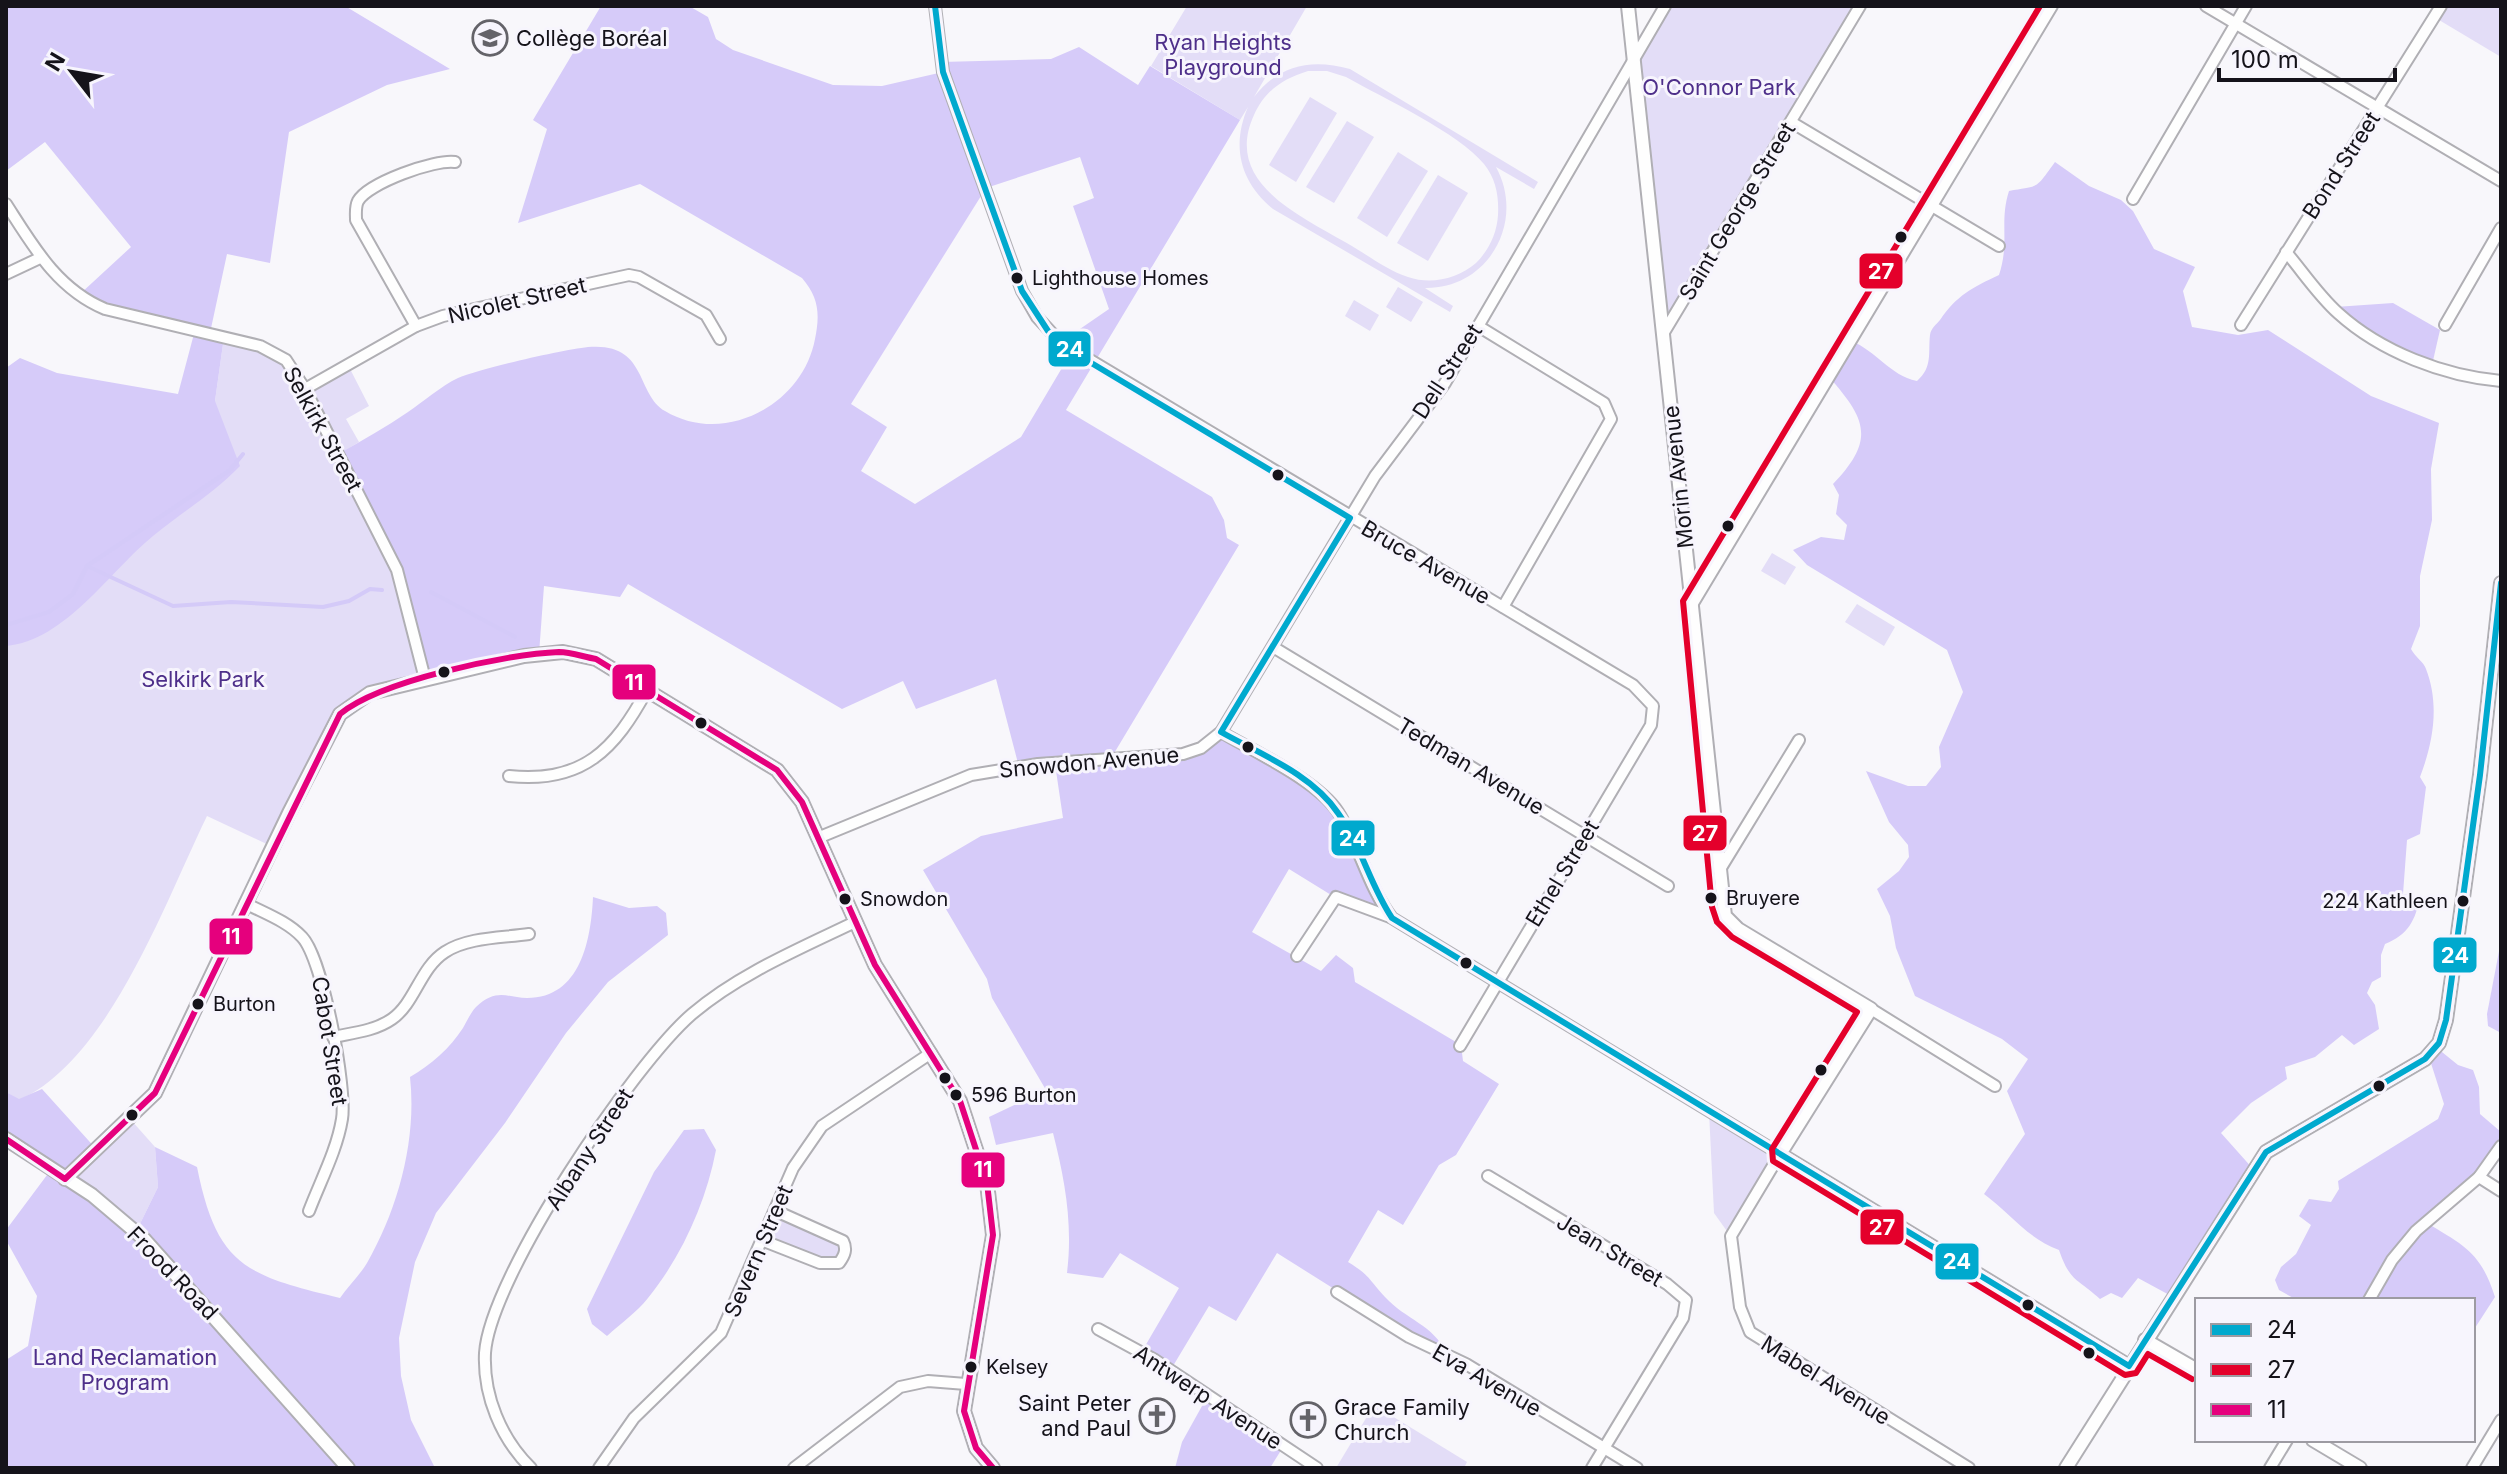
<svg xmlns="http://www.w3.org/2000/svg" width="2507" height="1474" font-family="Inter,sans-serif">
	<style>
		.green { fill: #e3ddf7; fill-rule: evenodd }
		.forest { fill: #d6cbf9; fill-rule: evenodd }
		.lines { fill: none; stroke-linecap: round; stroke-linejoin: round }
		.stream { stroke: #d4caf8; stroke-width: 4 }
		.minor-casing { stroke: #b0afb4; stroke-width: 14 }
		.tertiary-casing { stroke: #b0afb4; stroke-width: 16 }
		.minor { stroke: #fefefe; stroke-width: 10 }
		.tertiary { stroke: #fefefe; stroke-width: 12 }
		.bus-1-casing { stroke: #f7f5fd; stroke-width: 12 }
		.bus-2-casing { stroke: #f7f5fd; stroke-width: 12 }
		.bus-3-casing { stroke: #f7f5fd; stroke-width: 12 }
		.bus-1 { stroke: #00a9ce; stroke-width: 6 }
		.bus-2 { stroke: #e4002b; stroke-width: 6 }
		.bus-3 { stroke: #e5007d; stroke-width: 6 }
		.bus-dot { fill: #15131a; stroke: #f7f5fd; stroke-width: 3 }
		.labels { text-anchor: middle; dominant-baseline: central; stroke-width: 6; stroke-linejoin: round; paint-order: stroke }
		.bus-label { font-size: 20px; fill: #15131a; stroke: #f7f5fd; text-anchor: start }
		.poi-label { font-size: 22px; fill: #15131a; stroke: #f7f5fd; text-anchor: start }
		.park-label { font-size: 22px; fill: #4e2f8a; stroke: #f7f5fd }
		.street-label { font-size: 22px; fill: #15131a; stroke: #f7f5fd }
		.line-badge { stroke: #f7f5fd; stroke-width: 3 }
		.badge-label { font-size: 22px; text-anchor: middle; font-weight: bold; fill: #fff }
	</style>
	<rect width="100%" height="100%" fill="#f8f7fb"/>
	<g class="green">
		<path d="M 1187,6 L 1307,6 L 1254,97 C 1279,65 1311,58 1350,69 L 1538,182 L 1534,189 L 1496,167 C 1526,222 1488,289 1425,288 L 1453,306 L 1450,312 L 1273,209 C 1240,182 1231,146 1248,107 L 1240,120 L 1151,66 ZM 1308,71 L 1327,71 L 1346,77 C 1383,98 1459,133 1484,164 C 1496,179 1499,196 1498,215 C 1497,233 1489,250 1476,263 C 1457,279 1431,285 1408,277 C 1386,270 1365,253 1345,242 C 1299,215 1223,182 1254,115 C 1265,91 1282,79 1308,71 Z"/>
		<polygon points="1666,6 1861,6 1664,334 1635,58"/>
		<polygon points="2440,6 2501,6 2501,57 2434,17"/>
		<polygon points="1310,97 1337,113 1296,182 1269,165"/>
		<polygon points="1347,121 1374,137 1334,203 1306,187"/>
		<polygon points="1398,152 1428,171 1387,237 1357,218"/>
		<polygon points="1438,175 1468,193 1428,261 1397,243"/>
		<polygon points="1398,287 1423,302 1411,322 1386,307"/>
		<polygon points="1354,300 1379,315 1370,331 1345,316"/>
		<path d="M 224,337 L 271,348 L 306,388 L 348,365 L 369,406 L 346,419 L 359,442 L 341,453 L 398,570 L 426,680 L 391,687 L 341,715 L 273,847 L 207,816 C 165,902 109,1060 19,1100 L 6,1092 L 6,598 L 215,401 Z"/>
		<polygon points="1772,553 1796,567 1785,585 1761,571"/>
		<polygon points="1857,604 1895,627 1884,646 1845,622"/>
		<polygon points="1709,1112 1778,1154 1729,1234 1714,1213"/>
		<polygon points="131,1120 155,1147 158,1187 133,1238 65,1181"/>
		<polygon points="777,1212 845,1248 833,1265 766,1240"/>
		<polygon points="1374,1405 1467,1462 1464,1468 1336,1468"/>
	</g>
	<g class="forest">
		<path d="M 6,6 L 345,6 L 450,69 L 387,85 L 289,132 L 270,263 L 227,254 L 210,333 L 224,337 L 215,401 L 240,466 C 213,494 182,512 153,536 C 110,571 65,641 6,646 L 6,368 L 20,358 L 57,373 L 178,394 L 195,330 L 105,308 L 80,294 L 131,247 L 45,142 L 6,171 Z"/>
		<path d="M 601,6 L 689,6 L 708,17 L 716,39 L 733,50 L 833,85 L 882,86 L 943,72 L 941,62 L 1051,59 L 1079,47 L 1138,85 L 1150,66 L 1240,120 L 1066,410 L 1212,497 L 1224,520 L 1227,538 L 1239,545 L 1110,760 L 1183,755 L 1221,733 L 1312,788 L 1332,805 L 1391,918 L 1336,898 L 1289,869 L 1252,932 L 1321,971 L 1336,955 L 1353,968 L 1355,982 L 1461,1045 L 1463,1061 L 1499,1084 L 1456,1155 L 1439,1165 L 1403,1225 L 1378,1210 L 1348,1262 C 1371,1276 1369,1280 1385,1297 C 1406,1320 1433,1324 1447,1354 L 1409,1336 L 1277,1253 L 1236,1321 L 1209,1306 L 1170,1371 L 1141,1353 L 1179,1288 L 1120,1253 L 1103,1278 L 1067,1273 C 1073,1224 1065,1180 1053,1133 L 996,1145 L 989,1117 L 1046,1090 L 992,998 L 987,979 L 923,870 L 981,836 L 1063,818 L 1055,764 L 1019,767 L 996,679 L 916,709 L 903,681 L 842,709 L 628,584 L 620,597 L 544,586 L 539,654 L 426,680 L 398,570 L 340,453 C 363,440 386,427 408,412 C 423,402 441,386 458,378 C 483,368 561,350 588,347 C 648,342 635,393 665,411 C 725,447 803,404 815,339 C 820,314 819,298 802,278 L 640,184 L 518,223 L 547,129 L 533,120 ZM 1080,157 L 1094,198 L 1073,206 L 1109,309 L 1061,342 L 1072,351 L 1021,437 L 915,504 L 861,471 L 887,427 L 851,404 L 986,188 Z"/>
		<path d="M 2055,162 L 2089,186 L 2121,200 L 2133,211 L 2154,249 L 2195,267 L 2183,291 L 2192,327 L 2238,335 L 2268,330 L 2371,396 L 2439,423 L 2431,469 L 2432,520 L 2420,576 L 2420,626 L 2411,649 C 2415,657 2424,662 2426,669 C 2440,705 2433,743 2420,777 L 2426,787 L 2420,834 L 2407,840 L 2403,894 L 2420,896 C 2416,920 2408,935 2385,944 L 2381,955 L 2381,977 L 2372,982 L 2367,993 L 2375,1005 L 2379,1029 L 2354,1045 L 2342,1035 L 2315,1057 L 2285,1067 L 2287,1079 L 2251,1103 L 2221,1133 L 2254,1170 L 2173,1297 L 2138,1278 L 2122,1298 L 2111,1293 L 2100,1299 C 2077,1278 2070,1282 2059,1250 C 2028,1239 2010,1213 1984,1194 L 2025,1134 L 2007,1091 L 2028,1059 L 2002,1039 L 1915,996 L 1896,948 L 1890,916 L 1877,889 L 1899,871 L 1909,857 L 1908,845 L 1889,822 L 1866,771 L 1908,786 L 1926,786 L 1941,767 L 1939,747 L 1963,692 L 1947,650 L 1807,565 L 1793,550 L 1821,537 L 1844,540 L 1847,525 L 1836,514 L 1839,495 L 1833,484 C 1875,440 1867,420 1829,377 L 1851,341 C 1877,351 1889,375 1917,381 C 1933,367 1928,353 1930,335 C 1931,328 1936,325 1940,320 C 1956,296 1973,287 1999,275 C 2010,242 1999,222 2009,191 C 2040,185 2034,191 2055,162 Z"/>
		<polygon points="2393,303 2440,330 2432,365 2354,324 2335,307"/>
		<path d="M 593,897 L 629,908 L 657,906 L 666,913 L 668,935 L 608,982 L 566,1033 L 505,1123 L 436,1213 L 415,1262 L 399,1338 L 401,1376 L 411,1420 L 435,1468 L 6,1468 L 6,1360 L 28,1346 L 37,1296 L 6,1240 L 6,1230 L 50,1171 L 6,1140 L 6,1092 L 19,1099 L 42,1089 L 98,1151 L 65,1181 L 133,1238 L 158,1187 L 155,1147 L 197,1167 C 217,1266 245,1275 340,1298 C 348,1286 360,1275 367,1263 C 398,1209 417,1140 410,1077 C 431,1065 450,1048 463,1028 C 467,1021 471,1012 476,1007 C 497,987 508,998 527,998 C 581,998 591,939 593,897 Z"/>
		<polygon points="2501,941 2501,1033 2488,1026 2487,1014"/>
		<path d="M 2437,1048 L 2458,1065 L 2473,1070 L 2479,1087 L 2480,1114 L 2501,1132 C 2501,1170 2454,1200 2427,1223 C 2465,1246 2481,1253 2495,1297 L 2473,1331 L 2473,1300 L 2297,1300 L 2279,1290 L 2275,1280 L 2281,1267 L 2296,1254 L 2311,1225 L 2299,1216 L 2309,1199 L 2331,1202 L 2339,1189 L 2338,1181 L 2438,1119 L 2444,1104 L 2429,1057 Z"/>
		<path d="M 704,1129 L 716,1150 C 706,1202 682,1256 648,1298 C 637,1312 620,1324 607,1336 L 592,1324 L 587,1309 L 654,1172 L 684,1130 Z"/>
		<polygon points="1207,1397 1283,1447 1270,1468 1175,1468 1182,1442"/>
	</g>
	<g class="lines">
		<g class="stream">
			<polyline points="87,566 173,606 231,602 323,607 349,601 370,589 382,590"/>
			<polyline points="431,592 515,637"/>
			<polyline points="6,625 49,612 73,594 87,566 230,470 243,454"/>
		</g>
		<defs>
			<g id="minor">
				<polyline points="935,6 943,72 1022,291 1037,317 1060,342 1633,685 1653,706 1651,725 1460,1046"/>
				<polyline points="2206,6 2501,181"/>
				<polyline points="1791,122 1999,246"/>
				<polyline points="2133,199 2246,6"/>
				<path d="M 6,204 C 33,246 57,289 105,309 L 260,346 L 286,360 L 305,389 L 397,570 L 425,679"/>
				<path d="M 2286,252 C 2303,272 2318,295 2338,313 C 2381,352 2444,376 2501,381"/>
				<polyline points="6,274 40,258"/>
				<polyline points="2241,325 2441,6"/>
				<polyline points="2445,325 2501,228"/>
				<path d="M 416,326 L 356,220 C 356,213 355,207 358,201 C 368,183 435,159 455,162"/>
				<polyline points="1478,326 1604,403 1611,419 1503,607"/>
				<polyline points="1663,334 1860,6"/>
				<polyline points="305,389 416,326 443,316 629,275 639,277 706,315 720,339"/>
				<polyline points="1692,605 2052,6"/>
				<polyline points="1273,647 1668,886"/>
				<path d="M 1221,732 C 1253,751 1318,781 1338,812 C 1360,846 1367,885 1392,918 L 1780,1154 L 1731,1236 L 1740,1307 L 1750,1332 L 1969,1468"/>
				<path d="M 509,776 C 583,784 615,749 647,690"/>
				<polyline points="820,837 971,775 1038,764 1183,754 1201,748 1221,732 1375,476 1445,383 1665,6"/>
				<polyline points="1719,871 1799,740"/>
				<path d="M 245,903 C 264,913 287,921 302,937 C 323,959 347,1089 342,1119 C 337,1150 320,1182 309,1211"/>
				<polyline points="1297,956 1336,897 1390,917"/>
				<polyline points="1871,1009 1995,1086"/>
				<path d="M 333,1037 C 352,1033 375,1031 392,1019 C 415,1003 420,968 445,952 C 468,937 502,938 529,934"/>
				<polyline points="1488,1176 1667,1284 1686,1300 1683,1318 1592,1468"/>
				<polyline points="2479,1177 2501,1191"/>
				<path d="M 764,1241 L 820,1263 L 839,1263 C 845,1255 847,1249 843,1241 L 776,1211"/>
				<polyline points="1337,1292 1409,1337 1466,1364 1637,1468"/>
				<polyline points="2369,1300 2392,1260 2416,1231 2479,1177 2501,1146"/>
				<polyline points="1098,1329 1155,1360 1317,1468"/>
				<path d="M 531,1468 C 501,1439 483,1395 485,1353 C 490,1277 633,1065 692,1014 C 739,974 799,949 855,922"/>
				<polyline points="599,1468 634,1418 721,1333 793,1168 822,1126 931,1053"/>
				<polyline points="794,1468 900,1387 928,1381 966,1384"/>
				<polyline points="2270,1468 2287,1440"/>
				<polyline points="2472,1468 2501,1420"/>
			</g>
			<g id="tertiary">
				<polyline points="1628,6 1725,916 1738,929 1871,1009 1780,1154 2129,1366"/>
				<polyline points="6,1139 92,1195 144,1239 348,1468"/>
				<polyline points="65,1179 155,1093 289,813 340,714 370,693 524,656 563,652 596,659 777,770 802,802 875,965 960,1101 987,1183 993,1235 964,1411 976,1448 993,1468"/>
				<polyline points="2145,1340 2197,1370"/>
				<polyline points="2313,1440 2360,1468"/>
				<polyline points="2066,1468 2266,1152 2425,1059 2439,1043 2446,1020 2480,775 2501,583"/>
			</g>
		</defs>
		<use href="#minor" class="minor-casing"/>
		<use href="#tertiary" class="tertiary-casing"/>
		<use href="#minor" class="minor"/>
		<use href="#tertiary" class="tertiary"/>
		<defs>
			<path id="bus-1" d="M 935,6 L 943,72 L 1022,291 L 1048,331 L 1073,352 L 1350,518 L 1221,732 C 1260,754 1312,774 1338,813 C 1361,845 1370,885 1392,918 L 2129,1366 L 2266,1152 L 2425,1059 L 2439,1043 L 2446,1020 L 2480,775 L 2501,583"/>
			<polyline id="bus-2" points="2040,6 1683,601 1712,907 1717,922 1732,937 1857,1012 1772,1149 1773,1161 2125,1375 2136,1373 2148,1354 2192,1379"/>
			<path id="bus-3" d="M 6,1139 L 65,1179 L 155,1093 L 340,714 C 380,681 506,654 559,652 C 571,652 584,657 596,659 L 777,770 L 802,802 L 875,965 L 960,1101 L 987,1183 L 993,1235 L 964,1411 L 976,1448 L 993,1468"/>
		</defs>
		<use href="#bus-1" class="bus-1-casing"/>
		<use href="#bus-2" class="bus-2-casing"/>
		<use href="#bus-3" class="bus-3-casing"/>
		<use href="#bus-1" class="bus-1"/>
		<use href="#bus-2" class="bus-2"/>
		<use href="#bus-3" class="bus-3"/>
	</g>
	<defs>
		<symbol id="university-ring" viewBox="-11 -11 22 22"><circle r="9.5" fill="#f7f5fd" stroke="#646369" stroke-width="1.5"/><path d="M0-5L7-2L0 1L-7-2ZM-4 1L0 2.5L4 1V4Q0 6-4 4Z" fill="#646369"/></symbol>
		<symbol id="church-ring" viewBox="-11 -11 22 22"><circle r="9.5" fill="#f7f5fd" stroke="#646369" stroke-width="1.5"/><path d="M-1.2-6h2.4v3.5h3.3v2.4h-3.3V6h-2.4V-.1h-3.3v-2.4h3.3Z" fill="#646369"/></symbol>
	</defs>
	<g fill-rule="evenodd">
		<use href="#university-ring" x="470" y="18" width="40" height="40"/>
		<use href="#church-ring" x="1137" y="1396" width="40" height="40"/>
		<use href="#church-ring" x="1288" y="1400" width="40" height="40"/>
	</g>
	<g class="bus-dot">
		<circle cx="1901" cy="237" r="7"/>
		<circle cx="1017" cy="278" r="7"/>
		<circle cx="1278" cy="475" r="7"/>
		<circle cx="1728" cy="526" r="7"/>
		<circle cx="444" cy="672" r="7"/>
		<circle cx="701" cy="723" r="7"/>
		<circle cx="1248" cy="747" r="7"/>
		<circle cx="1711" cy="898" r="7"/>
		<circle cx="845" cy="899" r="7"/>
		<circle cx="2463" cy="901" r="7"/>
		<circle cx="1466" cy="963" r="7"/>
		<circle cx="198" cy="1004" r="7"/>
		<circle cx="1821" cy="1070" r="7"/>
		<circle cx="945" cy="1078" r="7"/>
		<circle cx="2379" cy="1086" r="7"/>
		<circle cx="956" cy="1095" r="7"/>
		<circle cx="132" cy="1115" r="7"/>
		<circle cx="2028" cy="1305" r="7"/>
		<circle cx="2089" cy="1353" r="7"/>
		<circle cx="971" cy="1367" r="7"/>
	</g>
	<g class="labels">
		<g class="bus-label">
			<text x="1032" y="278">Lighthouse Homes</text>
			<text x="1726" y="898">Bruyere</text>
			<text x="860" y="899">Snowdon</text>
			<text x="2448" y="901" text-anchor="end">224 Kathleen</text>
			<text x="213" y="1004">Burton</text>
			<text x="971" y="1095">596 Burton</text>
			<text x="986" y="1367">Kelsey</text>
		</g>
		<g class="poi-label">
			<text x="516" y="38">Collège Boréal</text>
			<text x="1131" y="1403" text-anchor="end">Saint Peter<tspan x="1131" dy="25">and Paul</tspan></text>
			<text x="1334" y="1407">Grace Family<tspan x="1334" dy="25">Church</tspan></text>
		</g>
		<g class="park-label">
			<text x="1223" y="42">Ryan Heights<tspan x="1223" dy="25">Playground</tspan></text>
			<text x="1719" y="87">O'Connor Park</text>
			<text x="203" y="679">Selkirk Park</text>
			<text x="125" y="1357">Land Reclamation<tspan x="125" dy="25">Program</tspan></text>
		</g>
		<g class="street-label">
			<text transform="translate(2341 165) rotate(-57)">Bond Street</text>
			<text transform="translate(1737 211) rotate(-59)">Saint George Street</text>
			<text transform="translate(517 300) rotate(-13)">Nicolet Street</text>
			<text transform="translate(1447 371) rotate(-57)">Dell Street</text>
			<text transform="translate(323 429) rotate(61)">Selkirk Street</text>
			<text transform="translate(1678 477) rotate(-96)">Morin Avenue</text>
			<text transform="translate(1426 562) rotate(30)">Bruce Avenue</text>
			<text transform="translate(1089 762) rotate(-5)">Snowdon Avenue</text>
			<text transform="translate(1471 766) rotate(31)">Tedman Avenue</text>
			<text transform="translate(1562 873) rotate(-59)">Ethel Street</text>
			<text transform="translate(330 1041) rotate(81)">Cabot Street</text>
			<text transform="translate(589 1149) rotate(-57)">Albany Street</text>
			<text transform="translate(1610 1250) rotate(31)">Jean Street</text>
			<text transform="translate(758 1251) rotate(-67)">Severn Street</text>
			<text transform="translate(173 1273) rotate(46)">Frood Road</text>
			<text transform="translate(1487 1380) rotate(30)">Eva Avenue</text>
			<text transform="translate(1826 1380) rotate(32)">Mabel Avenue</text>
			<text transform="translate(1208 1397) rotate(33)">Antwerp Avenue</text>
		</g>
	</g>
	<g class="line-badge">
		<rect x="1858" y="252" width="46" height="38" rx="8" fill="#e4002b"/>
		<rect x="1047" y="330" width="45" height="38" rx="8" fill="#00a9ce"/>
		<rect x="611" y="663" width="46" height="38" rx="8" fill="#e5007d"/>
		<rect x="1682" y="814" width="46" height="38" rx="8" fill="#e4002b"/>
		<rect x="1330" y="819" width="46" height="38" rx="8" fill="#00a9ce"/>
		<rect x="208" y="917" width="46" height="39" rx="8" fill="#e5007d"/>
		<rect x="2432" y="936" width="46" height="38" rx="8" fill="#00a9ce"/>
		<rect x="960" y="1151" width="46" height="38" rx="8" fill="#e5007d"/>
		<rect x="1859" y="1208" width="46" height="38" rx="8" fill="#e4002b"/>
		<rect x="1934" y="1242" width="46" height="39" rx="8" fill="#00a9ce"/>
	</g>
	<g class="badge-label">
		<text x="1881" y="279">27</text>
		<text x="1070" y="357">24</text>
		<text x="634" y="690">11</text>
		<text x="1705" y="841">27</text>
		<text x="1353" y="846">24</text>
		<text x="231" y="944">11</text>
		<text x="2455" y="963">24</text>
		<text x="983" y="1177">11</text>
		<text x="1882" y="1235">27</text>
		<text x="1957" y="1269">24</text>
	</g>
	<rect width="2507" height="1474" fill="none" stroke="#15131a" stroke-width="16"/>
	<rect x="2195" y="1298" width="280" height="144" fill="#f7f5fd" stroke="#9d9ba2" stroke-width="2"/>
	<rect x="2211" y="1324" width="40" height="12" fill="#00a9ce" stroke="#9d9ba2" stroke-width="2"/>
	<text x="2267" y="1338" font-size="24" fill="#15131a">24</text>
	<rect x="2211" y="1364" width="40" height="12" fill="#e4002b" stroke="#9d9ba2" stroke-width="2"/>
	<text x="2267" y="1378" font-size="24" fill="#15131a">27</text>
	<rect x="2211" y="1404" width="40" height="12" fill="#e5007d" stroke="#9d9ba2" stroke-width="2"/>
	<text x="2267" y="1418" font-size="24" fill="#15131a">11</text>
	<g transform="translate(72 72) rotate(301)" stroke="#f7f5fd" stroke-width="6" paint-order="stroke">
	<path d="M0-6L14 30L0 20L-14 30Z" fill="#15131a"/>
	<text y="-12" font-size="22" font-weight="bold" text-anchor="middle" fill="#15131a">N</text>
	</g>
	<path d="M2219 68v12h176v-12" fill="none" stroke="#15131a" stroke-width="4"/>
	<text x="2231" y="68" font-size="24" fill="#15131a" stroke="#f7f5fd" stroke-width="6" paint-order="stroke">100 m</text>
</svg>
